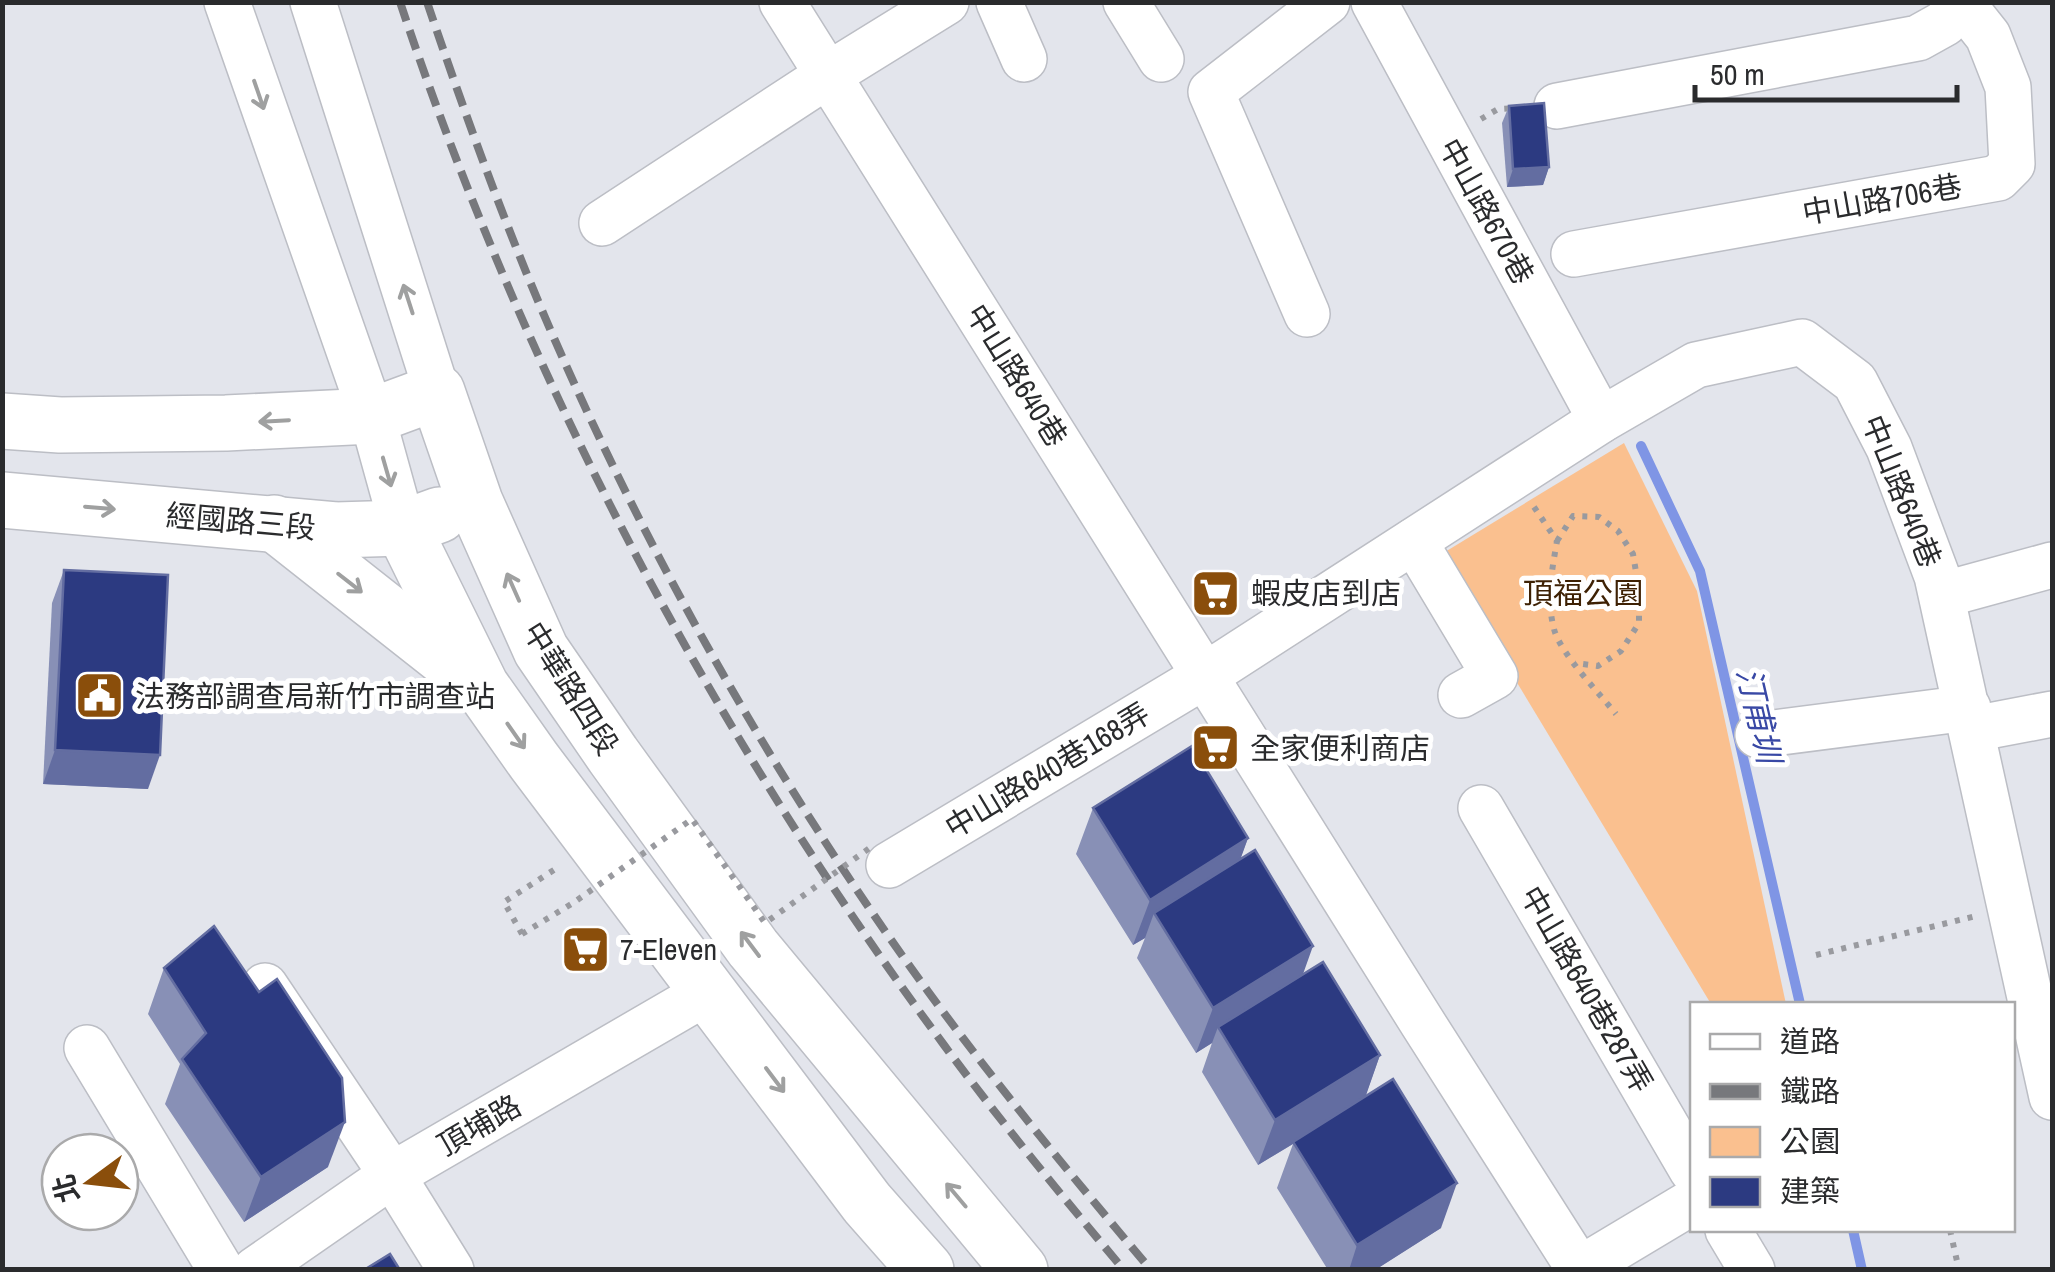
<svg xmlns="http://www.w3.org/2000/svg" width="2055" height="1272" font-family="'Archivo Narrow','Noto Sans TC',sans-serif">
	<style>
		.green { fill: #fac08f }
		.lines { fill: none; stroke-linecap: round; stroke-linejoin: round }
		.stream { stroke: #7f95e5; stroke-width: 10 }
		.minor-casing { stroke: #bcbec5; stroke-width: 48 }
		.major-casing { stroke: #bcbec5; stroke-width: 58 }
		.path { stroke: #999a9f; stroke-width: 6; stroke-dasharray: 5 8; stroke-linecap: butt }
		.minor { stroke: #fff; stroke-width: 45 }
		.major { stroke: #fff; stroke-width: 55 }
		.rail { stroke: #77787c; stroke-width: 8; stroke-dasharray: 20 10; stroke-linecap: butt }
		.path-bridge { stroke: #999a9f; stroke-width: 6; stroke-dasharray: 5 8; stroke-linecap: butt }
		.wall { fill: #8890b6 }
		.shaded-wall { fill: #636da1 }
		.building { fill: #2c3a81; stroke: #636da1; stroke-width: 2.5 }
		.oneway { stroke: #9fa0a0 }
		.labels { text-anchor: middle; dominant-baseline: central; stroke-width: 10; stroke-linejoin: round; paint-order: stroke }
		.street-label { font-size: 30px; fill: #2a2b2d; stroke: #fff }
		.poi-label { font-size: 30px; fill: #2a2b2d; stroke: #fff; text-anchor: start }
		.park-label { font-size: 30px; fill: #3e2104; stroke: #fff }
		.water-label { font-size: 32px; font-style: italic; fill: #3848a5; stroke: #fff }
	</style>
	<rect width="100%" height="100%" fill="#e3e5ec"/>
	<polygon class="green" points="1624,443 1697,591 1786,1004 1711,1004 1440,555"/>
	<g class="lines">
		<g class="stream">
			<polyline points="1641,446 1700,571 1800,1004"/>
			<polyline points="1853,1230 1862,1270"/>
		</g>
		<defs>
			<g id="minor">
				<polyline points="227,2 372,416 403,528"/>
				<polyline points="313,2 437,392"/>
				<polyline points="782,2 1422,1022 1580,1270"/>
				<polyline points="999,2 1024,59"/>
				<polyline points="1126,2 1161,59"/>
				<polyline points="1374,2 1601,420"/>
				<polyline points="1557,106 1918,38 1945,23 1960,2"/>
				<polyline points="602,223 828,75 946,2"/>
				<polyline points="1574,254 1998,178 2012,164 2008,87 1988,36 1961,2"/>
				<polyline points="1307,314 1211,92 1327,2"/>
				<polyline points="1414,541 1495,676 1461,695"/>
				<polyline points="1942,595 2052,565"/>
				<polyline points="1973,729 2052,714"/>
				<polyline points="1758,735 1968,708"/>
				<polyline points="1481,808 1692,1170"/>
				<polyline points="889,865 1206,675 1601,420 1696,365 1802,342 1855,382 1889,448 1937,576 2052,1097"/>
				<polyline points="265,986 392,1175 451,1270"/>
				<polyline points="87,1048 221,1270"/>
				<polyline points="1728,1230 1752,1270"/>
				<polyline points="1580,1269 1692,1202"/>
				<polyline points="255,1270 392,1175 709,991"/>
			</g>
			<g id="major">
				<polyline points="2,421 60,425 226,423 372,416 437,392 475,502 541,650 613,755 753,948 1020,1270"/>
				<polyline points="2,500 336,530 403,528 439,515"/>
				<polyline points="274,523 468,676"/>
				<polyline points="403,528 481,686 534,761 867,1203 926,1270"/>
			</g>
		</defs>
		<use href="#minor" class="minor-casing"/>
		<use href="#major" class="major-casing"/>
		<g class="path">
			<polyline points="1481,119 1498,109 1516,108"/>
			<path d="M 1534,507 L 1557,541 C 1552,570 1546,599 1554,629 C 1560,653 1599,693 1616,714"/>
			<polyline points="1557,541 1573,516 1599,517 1618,531 1633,554 1639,590 1639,623 1621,651 1598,666 1575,663"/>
			<polyline points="522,934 504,902 560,866"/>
			<polyline points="1816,955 1976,916"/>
			<polyline points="1950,1230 1959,1270"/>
		</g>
		<use href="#minor" class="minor"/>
		<use href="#major" class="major"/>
		<g class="rail">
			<path d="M 400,2 C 524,375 710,730 944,1045 C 1001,1122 1062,1196 1124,1270"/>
			<path d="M 427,2 C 463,108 500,212 544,315 C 634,525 746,729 876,918 C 960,1041 1055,1156 1151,1270"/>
		</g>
		<polyline class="path-bridge" points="522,934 573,903 692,819 765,923 871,847"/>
	</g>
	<g class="wall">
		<polygon points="1509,106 1549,167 1543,185 1507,187 1502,123"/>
		<polygon points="64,570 148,789 43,784 52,603"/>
		<polygon points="1093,808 1248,838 1240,859 1303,975 1380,1055 1365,1097 1441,1228 1375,1270 1328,1270 1277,1188 1293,1144 1258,1165 1202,1072 1212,1043 1196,1053 1137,958 1145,938 1133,945 1076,854"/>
		<polygon points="164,968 328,1167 244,1222 165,1104 180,1064 148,1014"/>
	</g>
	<g class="shaded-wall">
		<polygon points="1549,167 1543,185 1507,187 1513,169"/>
		<polygon points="55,750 160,755 148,789 43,784"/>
		<polygon points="1248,838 1232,883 1154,913 1145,938 1133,945 1150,900"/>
		<polygon points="1313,946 1297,991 1218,1027 1212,1043 1196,1053 1213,1008"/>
		<polygon points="1380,1055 1364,1101 1258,1165 1275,1120"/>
		<polygon points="345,1122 328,1167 244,1222 261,1177"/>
		<polygon points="1457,1183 1441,1228 1375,1270 1349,1270 1357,1245"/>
	</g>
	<g class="building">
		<polygon points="1544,103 1549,167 1513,169 1509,106"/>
		<polygon points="64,570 168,575 160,755 55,750"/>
		<polygon points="1192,746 1248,838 1150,900 1093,808"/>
		<polygon points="1255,850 1313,946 1213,1008 1154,913"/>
		<polygon points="214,926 259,992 277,979 342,1078 345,1122 261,1177 182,1059 206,1033 164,968"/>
		<polygon points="1323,962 1380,1055 1275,1120 1218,1027"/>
		<polygon points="1393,1079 1457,1183 1357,1245 1293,1142"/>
		<polygon points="390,1254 400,1270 364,1270"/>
	</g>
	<defs><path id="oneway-shaft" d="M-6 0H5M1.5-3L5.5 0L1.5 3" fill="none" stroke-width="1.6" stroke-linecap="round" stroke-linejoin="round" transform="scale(2.5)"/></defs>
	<g class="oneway">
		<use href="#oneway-shaft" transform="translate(259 95) rotate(71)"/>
		<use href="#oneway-shaft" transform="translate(408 299) rotate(-108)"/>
		<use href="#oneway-shaft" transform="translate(274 421) rotate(177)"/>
		<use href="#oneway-shaft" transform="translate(387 472) rotate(74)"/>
		<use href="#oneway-shaft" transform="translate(100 508) rotate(5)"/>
		<use href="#oneway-shaft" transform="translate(350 583) rotate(38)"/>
		<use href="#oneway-shaft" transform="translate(513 587) rotate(-114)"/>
		<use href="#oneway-shaft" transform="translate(516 736) rotate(55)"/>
		<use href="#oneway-shaft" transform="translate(750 944) rotate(-127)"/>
		<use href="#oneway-shaft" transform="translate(775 1080) rotate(53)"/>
		<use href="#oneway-shaft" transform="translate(956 1195) rotate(-130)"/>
	</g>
	<defs>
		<symbol id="supermarket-square" viewBox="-11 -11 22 22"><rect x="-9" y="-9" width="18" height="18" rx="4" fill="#8a4e0b" stroke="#fff"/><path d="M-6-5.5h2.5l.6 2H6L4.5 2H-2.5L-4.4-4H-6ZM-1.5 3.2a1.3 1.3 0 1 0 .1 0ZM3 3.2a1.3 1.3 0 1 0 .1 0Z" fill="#fff"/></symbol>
		<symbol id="civic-square" viewBox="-11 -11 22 22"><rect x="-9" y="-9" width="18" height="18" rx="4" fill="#8a4e0b" stroke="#fff"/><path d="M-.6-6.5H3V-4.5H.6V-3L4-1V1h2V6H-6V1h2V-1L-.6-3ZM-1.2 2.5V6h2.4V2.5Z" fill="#fff"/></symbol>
	</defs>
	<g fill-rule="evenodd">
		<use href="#supermarket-square" x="1188" y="566" width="55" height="55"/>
		<use href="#civic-square" x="72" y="668" width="55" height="55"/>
		<use href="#supermarket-square" x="1188" y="720" width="55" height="55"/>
		<use href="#supermarket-square" x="558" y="922" width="55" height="55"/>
	</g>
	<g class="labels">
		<g class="street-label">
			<text transform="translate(1882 199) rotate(-10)">中山路706巷</text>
			<text transform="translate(1487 211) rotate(61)">中山路670巷</text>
			<text transform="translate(1017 375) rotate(58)">中山路640巷</text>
			<text transform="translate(1902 491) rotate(68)">中山路640巷</text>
			<text transform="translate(241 521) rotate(5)">經國路三段</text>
			<text transform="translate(571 688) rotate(58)">中華路四段</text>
			<text transform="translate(1047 770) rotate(-31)">中山路640巷168弄</text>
			<text transform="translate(1587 989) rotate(60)">中山路640巷287弄</text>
			<text transform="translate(479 1125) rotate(-30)">頂埔路</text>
		</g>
		<g class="poi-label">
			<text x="1251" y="593">蝦皮店到店</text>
			<text x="135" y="696">法務部調查局新竹市調查站</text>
			<text x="1250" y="748">全家便利商店</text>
			<text x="620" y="949">7-Eleven</text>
		</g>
		<g class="park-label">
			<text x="1583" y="593">頂福公園</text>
		</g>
		<g class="water-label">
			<text transform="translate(1759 715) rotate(77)">汀甫圳</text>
		</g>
	</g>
	<rect width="2055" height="1272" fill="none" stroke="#2a2b2d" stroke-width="10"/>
	<rect x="1690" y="1002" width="325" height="230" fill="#ffffff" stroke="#aaaaab" stroke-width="2.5"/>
	<rect x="1710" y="1034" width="50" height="15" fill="#ffffff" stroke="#aaaaab" stroke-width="2.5"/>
	<text x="1780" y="1052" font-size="30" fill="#2a2b2d">道路</text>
	<rect x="1710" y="1084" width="50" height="15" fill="#77787c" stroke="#aaaaab" stroke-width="2.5"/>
	<text x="1780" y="1102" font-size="30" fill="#2a2b2d">鐵路</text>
	<rect x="1710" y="1127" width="50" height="30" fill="#fac08f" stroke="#aaaaab" stroke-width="2.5"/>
	<text x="1780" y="1152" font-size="30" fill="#2a2b2d">公園</text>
	<rect x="1710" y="1177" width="50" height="30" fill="#2c3a81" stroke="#aaaaab" stroke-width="2.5"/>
	<text x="1780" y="1202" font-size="30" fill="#2a2b2d">建築</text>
	<g transform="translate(90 1182) rotate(255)"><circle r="48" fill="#ffffff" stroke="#aaaaab" stroke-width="2.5"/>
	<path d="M0-8L18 38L0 25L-18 38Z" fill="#8a4e0b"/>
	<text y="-15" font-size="28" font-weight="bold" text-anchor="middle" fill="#2a2b2d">北</text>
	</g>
	<path d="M1695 85v15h262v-15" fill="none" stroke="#2a2b2d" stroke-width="5"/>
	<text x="1710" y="85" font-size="30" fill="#2a2b2d" stroke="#ffffff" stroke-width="8" paint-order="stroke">50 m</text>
</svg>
